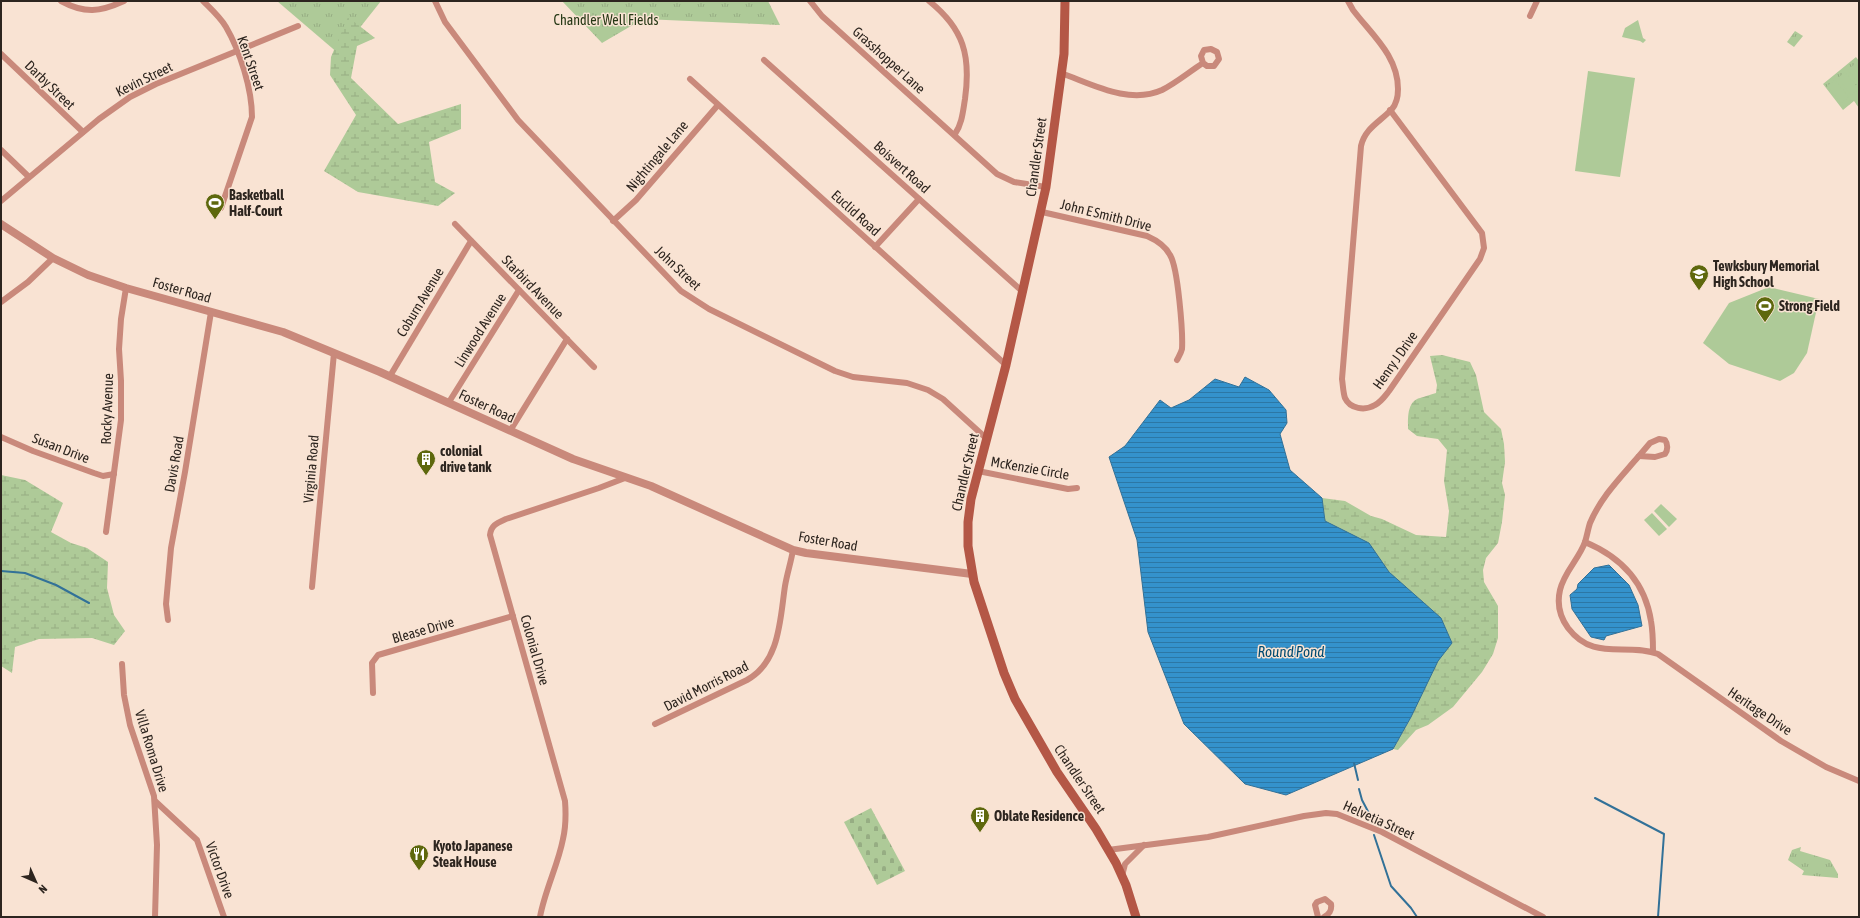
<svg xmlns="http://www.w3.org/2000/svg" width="1860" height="918" font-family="'Asap Condensed',sans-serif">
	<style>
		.grass { fill: url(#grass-tufts) }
		.wetland { fill: url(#wetland-marsh) }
		.cemetery { fill: url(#cemetery-stones) }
		.pitch { fill: #aeca98 }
		.water { fill: url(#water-rules); stroke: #327198 }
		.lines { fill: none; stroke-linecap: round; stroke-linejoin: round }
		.stream { stroke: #327198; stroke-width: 2 }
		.minor { stroke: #c9897b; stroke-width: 6 }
		.tertiary { stroke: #c9897b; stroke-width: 8 }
		.secondary { stroke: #b45746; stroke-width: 9 }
		.labels { text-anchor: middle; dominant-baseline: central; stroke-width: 3; stroke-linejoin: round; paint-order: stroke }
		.park-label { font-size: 14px; fill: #263815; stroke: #f9e3d3 }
		.street-label { font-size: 14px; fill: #2d251f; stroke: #f9e3d3 }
		.poi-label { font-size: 14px; font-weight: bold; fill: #2d251f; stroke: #f9e3d3; text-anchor: start }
		.water-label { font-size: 15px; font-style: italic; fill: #004b72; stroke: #f9e3d3 }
	</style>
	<defs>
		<pattern id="grass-tufts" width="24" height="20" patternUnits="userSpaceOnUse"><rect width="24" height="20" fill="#aeca98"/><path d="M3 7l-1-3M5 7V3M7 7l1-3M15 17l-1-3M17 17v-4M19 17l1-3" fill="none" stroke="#96ad83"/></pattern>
		<pattern id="wetland-marsh" width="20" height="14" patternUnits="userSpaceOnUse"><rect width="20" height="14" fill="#aeca98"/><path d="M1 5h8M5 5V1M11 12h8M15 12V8" fill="none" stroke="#96ad83"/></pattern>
		<pattern id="cemetery-stones" width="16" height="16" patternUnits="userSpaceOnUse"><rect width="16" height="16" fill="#aeca98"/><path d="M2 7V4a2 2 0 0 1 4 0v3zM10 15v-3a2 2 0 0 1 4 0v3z" fill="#96ad83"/></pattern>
		<pattern id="water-rules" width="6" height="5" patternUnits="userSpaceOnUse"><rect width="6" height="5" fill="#3492cc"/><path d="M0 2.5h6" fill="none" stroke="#2c77a5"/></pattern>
	</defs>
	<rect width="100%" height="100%" fill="#f9e3d3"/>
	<g class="grass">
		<polygon points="277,1 381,1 339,54"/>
		<polygon points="562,1 768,1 780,25 643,19 602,43"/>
		<polygon points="1795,31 1803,36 1794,47 1787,42"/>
		<polygon points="1856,57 1859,61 1859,108 1854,101 1843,110 1823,84"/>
		<polygon points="1801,847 1800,851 1830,860 1838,874 1838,878 1802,875 1804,871 1788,860 1792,850"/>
	</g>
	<g class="wetland">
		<polygon points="348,17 375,38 357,46 351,78 398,124 461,104 461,129 429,142 435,182 455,193 438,206 358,192 324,171 356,115 330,75 331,57"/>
		<path d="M 1442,355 L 1470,362 L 1476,375 L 1484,412 L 1501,429 L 1504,444 L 1505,462 L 1502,483 L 1505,495 L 1502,522 L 1498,543 L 1486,558 L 1483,570 L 1484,582 L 1498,606 L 1498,638 L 1493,654 L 1482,672 L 1453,707 L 1428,725 L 1416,730 L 1398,750 L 1393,749 L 1411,717 L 1325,521 L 1322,498 L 1345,501 L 1371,516 L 1382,519 L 1416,535 L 1446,537 L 1449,511 L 1444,481 L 1447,450 L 1438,439 L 1417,436 L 1408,429 C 1408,418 1407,401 1420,398 C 1426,396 1430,395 1436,393 L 1437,385 L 1430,356 Z"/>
		<polygon points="1,475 25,480 63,503 51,532 71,543 87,548 108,562 107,588 114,615 125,631 114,645 92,638 39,639 15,647 12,673 1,666"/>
	</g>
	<polygon class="cemetery" points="871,808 905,871 877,885 844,822"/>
	<g class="pitch">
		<polygon points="1638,20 1643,38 1646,40 1643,43 1640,41 1622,37 1625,28"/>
		<polygon points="1856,63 1859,67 1859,83 1848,70"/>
		<polygon points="1588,71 1635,78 1620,177 1575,171"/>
		<polygon points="1845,72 1859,89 1851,95 1838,78"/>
		<polygon points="1835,80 1849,97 1841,103 1827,86"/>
		<polygon points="1769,287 1819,299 1807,353 1794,373 1780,381 1729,364 1703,343 1729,303"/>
		<polygon points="1661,504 1677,519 1669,527 1654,511"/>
		<polygon points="1652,513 1667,529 1659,536 1644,520"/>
	</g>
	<g class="water">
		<polygon points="1245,377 1269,390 1286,410 1287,423 1280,434 1290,470 1322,498 1325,521 1369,543 1389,572 1441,618 1452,643 1438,661 1411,717 1393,749 1286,795 1245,784 1184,724 1148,632 1137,540 1109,457 1125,446 1160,400 1171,408 1189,400 1215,379 1239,387"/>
		<polygon points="1609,565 1629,585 1638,605 1642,626 1606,636 1604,640 1591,637 1572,609 1570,595 1577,589 1578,584 1594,568"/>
	</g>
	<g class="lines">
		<g class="stream">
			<polyline points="1,571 25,573 56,585 89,603"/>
			<polyline points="1354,763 1358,780"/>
			<polyline points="1359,789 1362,800 1372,819"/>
			<polyline points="1595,798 1664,834 1658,917"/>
			<polyline points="1374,835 1391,886 1411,908 1417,917"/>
		</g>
		<g class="minor">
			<path d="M 61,1 C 85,14 100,12 124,1"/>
			<path d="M 203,1 C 211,9 220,17 226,27 C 240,51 252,89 252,117 L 221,208"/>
			<polyline points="435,1 445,22 518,120 681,291 709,309 835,371 853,377 907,383 928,390 943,399 987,439"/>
			<polyline points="810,1 822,16 997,174 1014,182 1046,187"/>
			<path d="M 929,1 C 964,29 971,56 965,99 C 963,111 962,124 955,134"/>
			<path d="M 1348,1 L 1353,10 C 1372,35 1398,56 1398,89 C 1398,97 1397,103 1392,109 C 1380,122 1365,128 1361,146 L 1342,379 C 1343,385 1343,392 1345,398 C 1350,409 1365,411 1375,405 C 1381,402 1385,396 1389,391 L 1480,259 L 1484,248 L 1482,233 L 1390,110"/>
			<polyline points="1530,16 1537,1"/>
			<polyline points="1,54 83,132"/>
			<polyline points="764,60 1023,292"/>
			<path d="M 1061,73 C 1092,84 1129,105 1162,90 C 1176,83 1189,72 1203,63 L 1207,66 L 1214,66 L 1219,59 L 1217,52 L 1211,49 L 1204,50 L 1201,56 L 1203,63"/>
			<polyline points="690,79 1006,365"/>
			<polyline points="1,150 29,177"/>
			<polyline points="1,201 99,119 130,97 156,84 298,26"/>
			<path d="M 1042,212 L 1147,236 C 1156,240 1165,245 1170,255 C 1178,267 1183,333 1182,349 C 1181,353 1179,356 1177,360"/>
			<polyline points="613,221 636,200 718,105"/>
			<polyline points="455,224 594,367"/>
			<polyline points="875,247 919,199"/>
			<polyline points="1,302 28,282 53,258"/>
			<polyline points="390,376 471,241"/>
			<polyline points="449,402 519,290"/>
			<polyline points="510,431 567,339"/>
			<polyline points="1,437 33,451 94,473 103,476 114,474"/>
			<path d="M 1659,439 L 1665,440 C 1668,444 1668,450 1665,454 L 1655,457 L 1639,456 L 1650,443 Z"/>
			<polyline points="978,471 1068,489 1077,488"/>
			<polyline points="106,532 121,420 121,381 119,349 121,319 126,288"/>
			<path d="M 1585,542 C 1587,536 1588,529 1590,523 C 1601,497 1620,478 1638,457"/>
			<polyline points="312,587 334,353"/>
			<polyline points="168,620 166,604 171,548 185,472 211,312"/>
			<path d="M 1653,652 C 1653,642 1653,632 1651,621 C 1645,582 1621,557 1585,542 C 1579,559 1564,572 1560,590 C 1557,603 1560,617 1568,628 C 1594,662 1624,642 1658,654 L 1781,741 L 1826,767 L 1859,781"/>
			<polyline points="122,664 124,695 130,725 154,796 157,845 155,917"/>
			<polyline points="373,693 372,663 378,655 513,616"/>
			<path d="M 655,724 L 747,680 C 780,662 780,619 785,586 C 787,574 791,562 793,550"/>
			<polyline points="155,801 197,840 224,917"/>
			<polyline points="1108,850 1208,837 1304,816 1326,813 1337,814 1382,832 1543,917"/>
			<polyline points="1122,876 1125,864 1144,845"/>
			<path d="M 540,917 C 545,890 558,865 563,839 C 566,826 566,814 565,801 L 490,535 C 491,525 497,523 506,519 L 599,488 L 625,478"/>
			<path d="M 1318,917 L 1315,905 L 1317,902 L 1325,899 L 1331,904 C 1332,911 1329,914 1324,917"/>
		</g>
		<polyline class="tertiary" points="1,224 53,258 88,275 126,288 283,332 380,372 573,459 651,486 793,550 806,553 972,574"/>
		<polyline class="secondary" points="1065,1 1064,54 1046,187 1006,365 971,499 968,522 968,546 974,582 1004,673 1015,699 1057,772 1096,829 1116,863 1126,885 1136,917"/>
	</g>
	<defs>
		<symbol id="stadium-pin" viewBox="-11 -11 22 30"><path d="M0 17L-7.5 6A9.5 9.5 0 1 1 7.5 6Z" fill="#5e680d" stroke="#f9e3d3"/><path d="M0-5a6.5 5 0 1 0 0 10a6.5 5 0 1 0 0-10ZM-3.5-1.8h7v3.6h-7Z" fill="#fff"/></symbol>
		<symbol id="school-pin" viewBox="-11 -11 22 30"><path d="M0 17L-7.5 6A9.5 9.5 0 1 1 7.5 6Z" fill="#5e680d" stroke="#f9e3d3"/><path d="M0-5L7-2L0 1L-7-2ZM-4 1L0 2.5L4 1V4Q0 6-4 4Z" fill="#fff"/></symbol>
		<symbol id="building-pin" viewBox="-11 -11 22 30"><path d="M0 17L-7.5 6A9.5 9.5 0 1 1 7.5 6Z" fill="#5e680d" stroke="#f9e3d3"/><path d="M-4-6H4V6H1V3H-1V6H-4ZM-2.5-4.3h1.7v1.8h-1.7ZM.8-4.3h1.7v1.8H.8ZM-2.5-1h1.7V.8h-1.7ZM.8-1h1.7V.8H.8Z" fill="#fff"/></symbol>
		<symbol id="restaurant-pin" viewBox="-11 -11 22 30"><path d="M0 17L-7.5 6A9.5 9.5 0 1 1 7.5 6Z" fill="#5e680d" stroke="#f9e3d3"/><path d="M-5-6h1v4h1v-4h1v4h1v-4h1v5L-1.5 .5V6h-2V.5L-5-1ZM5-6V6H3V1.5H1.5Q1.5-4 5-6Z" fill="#fff"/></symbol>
	</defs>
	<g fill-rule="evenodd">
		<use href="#stadium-pin" x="204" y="192" width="22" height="30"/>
		<use href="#school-pin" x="1688" y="263" width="22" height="30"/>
		<use href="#stadium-pin" x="1754" y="295" width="22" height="30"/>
		<use href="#building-pin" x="415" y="448" width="22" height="30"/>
		<use href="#building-pin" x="969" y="805" width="22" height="30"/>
		<use href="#restaurant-pin" x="408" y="843" width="22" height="30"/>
	</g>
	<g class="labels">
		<g class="park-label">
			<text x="606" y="20">Chandler Well Fields</text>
		</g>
		<g class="street-label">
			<text transform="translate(889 60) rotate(42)">Grasshopper Lane</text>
			<text transform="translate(251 63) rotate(71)">Kent Street</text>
			<text transform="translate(144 79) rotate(-26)">Kevin Street</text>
			<text transform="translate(50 85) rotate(44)">Darby Street</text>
			<text transform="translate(657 156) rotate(-50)">Nightingale Lane</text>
			<text transform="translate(1036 157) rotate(-82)">Chandler Street</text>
			<text transform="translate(902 167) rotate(42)">Boisvert Road</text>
			<text transform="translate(856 213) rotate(42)">Euclid Road</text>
			<text transform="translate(1106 215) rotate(14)">John E Smith Drive</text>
			<text transform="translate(678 268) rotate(43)">John Street</text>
			<text transform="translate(533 287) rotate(46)">Starbird Avenue</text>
			<text transform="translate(182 290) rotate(16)">Foster Road</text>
			<text transform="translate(420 302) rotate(-59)">Coburn Avenue</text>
			<text transform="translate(480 330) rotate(-58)">Linwood Avenue</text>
			<text transform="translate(1395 360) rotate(-55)">Henry J Drive</text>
			<text transform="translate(487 406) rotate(25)">Foster Road</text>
			<text transform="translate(107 409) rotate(-88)">Rocky Avenue</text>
			<text transform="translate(61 448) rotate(21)">Susan Drive</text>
			<text transform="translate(174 464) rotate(-80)">Davis Road</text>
			<text transform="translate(1030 468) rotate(10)">McKenzie Circle</text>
			<text transform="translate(311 469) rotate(-85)">Virginia Road</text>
			<text transform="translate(965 472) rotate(-77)">Chandler Street</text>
			<text transform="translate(828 541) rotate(10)">Foster Road</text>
			<text transform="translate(423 630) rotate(-16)">Blease Drive</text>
			<text transform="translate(535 650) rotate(74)">Colonial Drive</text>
			<text transform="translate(706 686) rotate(-27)">David Morris Road</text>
			<text transform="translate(1760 711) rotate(34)">Heritage Drive</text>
			<text transform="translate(152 751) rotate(73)">Villa Roma Drive</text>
			<text transform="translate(1080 779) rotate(56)">Chandler Street</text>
			<text transform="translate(1379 820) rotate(24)">Helvetia Street</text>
			<text transform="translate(220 870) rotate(70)">Victor Drive</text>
		</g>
		<g class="poi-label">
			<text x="229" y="195">Basketball<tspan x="229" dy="16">Half-Court</tspan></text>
			<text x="1713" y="266">Tewksbury Memorial<tspan x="1713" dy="16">High School</tspan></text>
			<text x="1779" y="306">Strong Field</text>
			<text x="440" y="451">colonial<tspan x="440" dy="16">drive tank</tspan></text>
			<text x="994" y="816">Oblate Residence</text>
			<text x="433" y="846">Kyoto Japanese<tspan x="433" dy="16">Steak House</tspan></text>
		</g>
		<g class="water-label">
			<text x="1291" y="651">Round Pond</text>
		</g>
	</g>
	<rect width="1860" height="918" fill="none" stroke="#2d251f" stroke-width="4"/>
	<g transform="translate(36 882) rotate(135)" stroke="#f9e3d3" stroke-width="3" paint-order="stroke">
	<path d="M0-3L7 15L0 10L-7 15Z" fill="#2d251f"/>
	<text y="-6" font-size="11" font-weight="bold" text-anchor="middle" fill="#2d251f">N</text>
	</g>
</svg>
